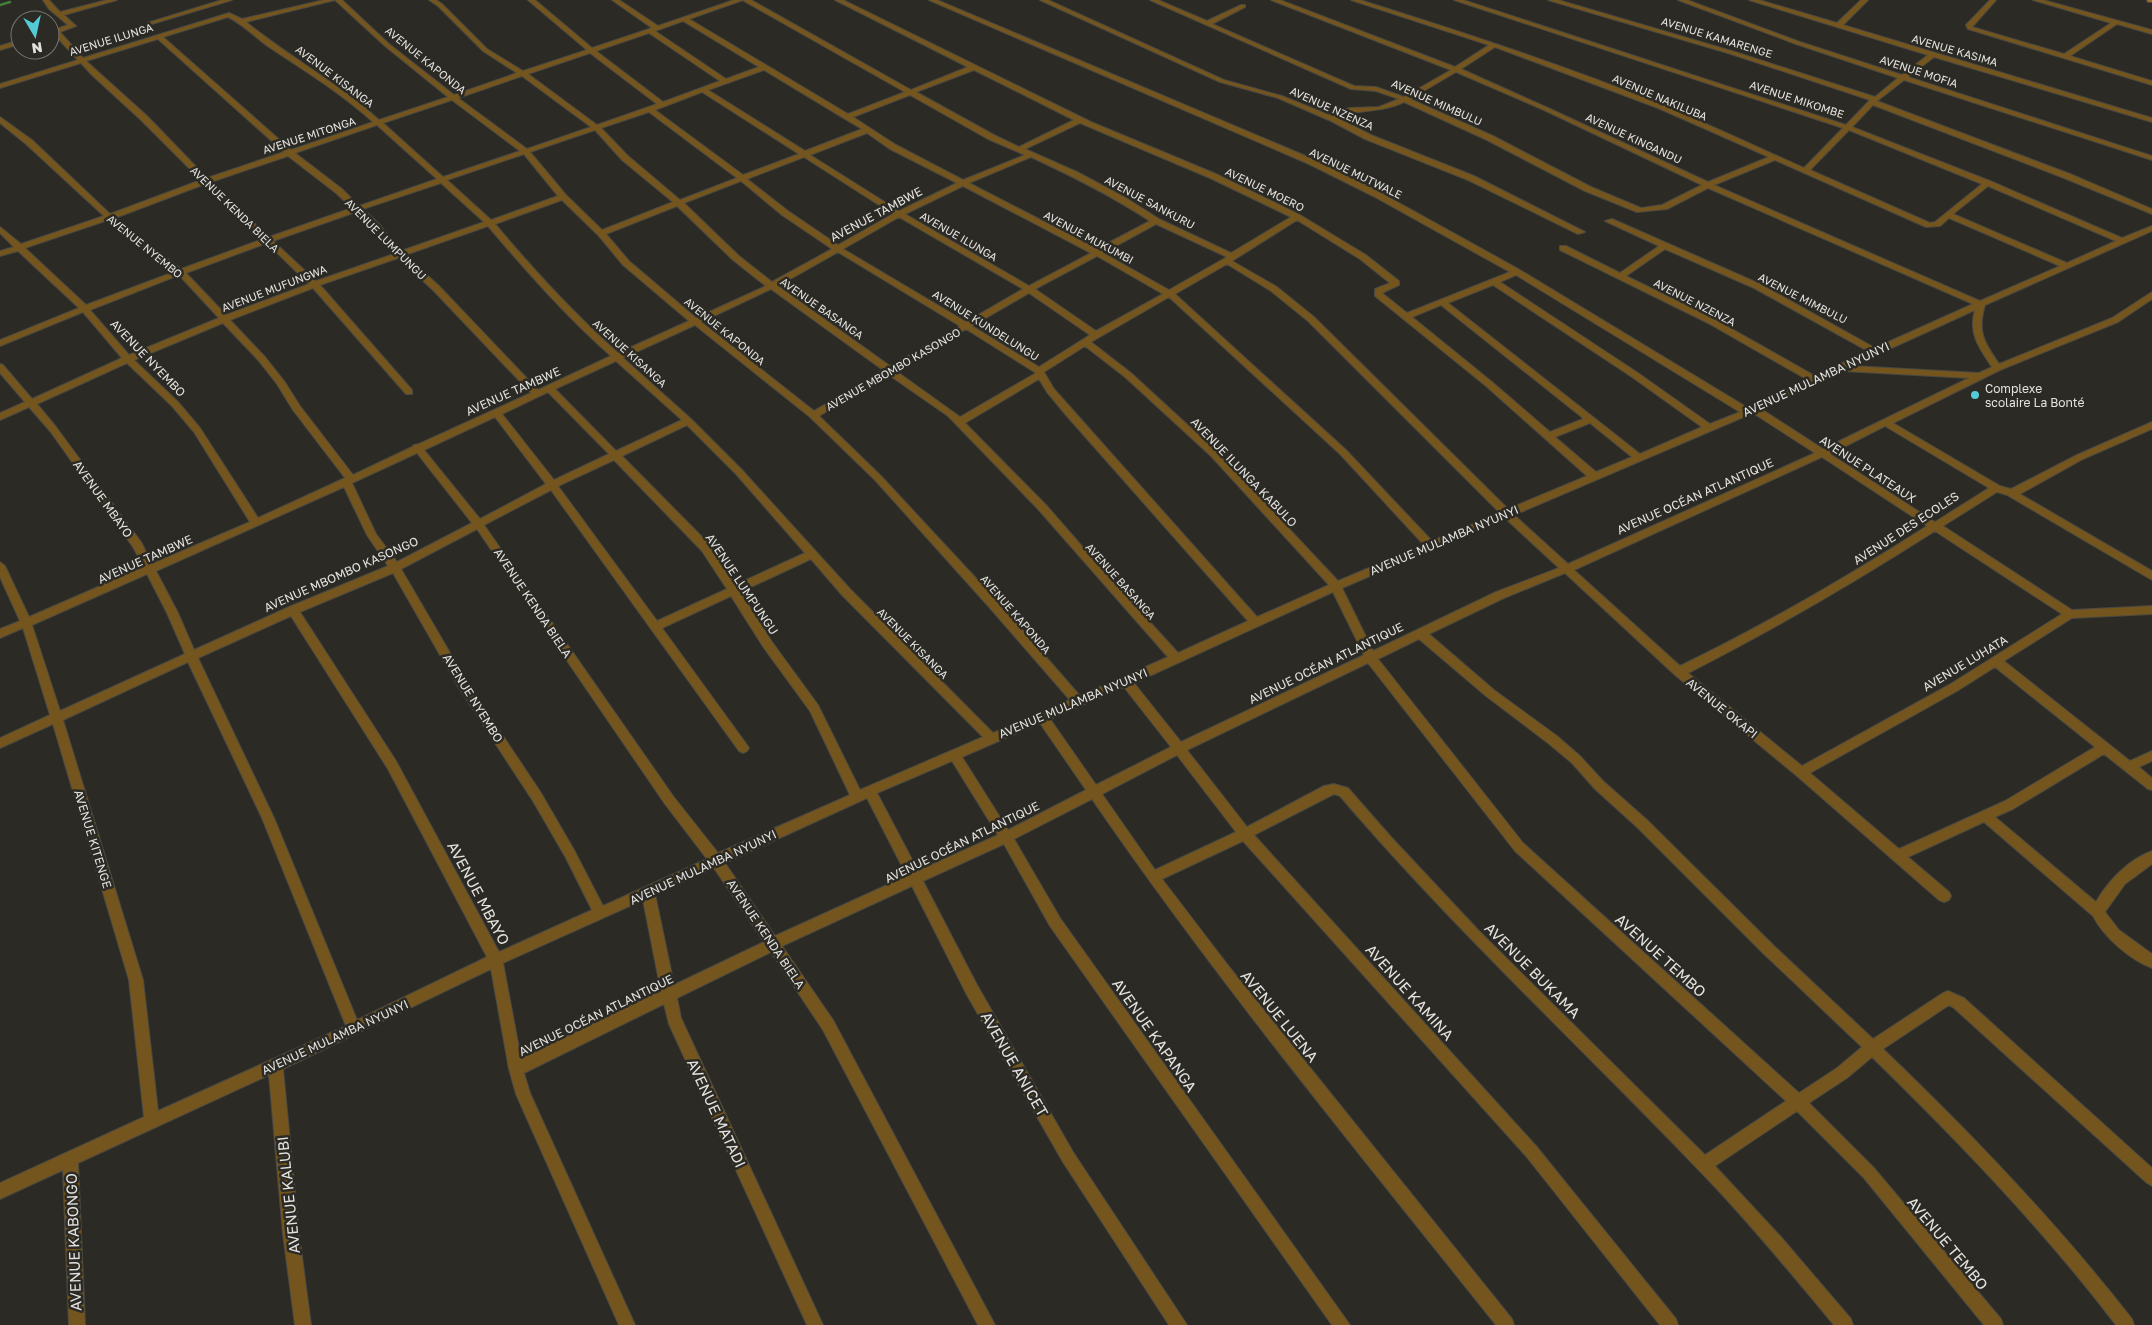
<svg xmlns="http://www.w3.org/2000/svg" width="2152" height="1325" font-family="'Golos Text',sans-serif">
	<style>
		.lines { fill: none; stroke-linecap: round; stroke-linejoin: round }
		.stream { stroke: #42803a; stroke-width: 2.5 }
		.street-casing { stroke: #494843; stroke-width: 2 }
		.secondary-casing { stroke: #494843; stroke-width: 2 }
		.street { fill: #74551e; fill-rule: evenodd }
		.secondary { fill: #966f28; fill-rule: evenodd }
		.poi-dot { fill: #52cbd7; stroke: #2b2a25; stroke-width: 2 }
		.labels { text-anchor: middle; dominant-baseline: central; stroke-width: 5; stroke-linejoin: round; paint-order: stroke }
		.far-street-label { font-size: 11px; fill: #e4e3e0; stroke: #2b2a25 }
		.street-label { font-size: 12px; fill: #e4e3e0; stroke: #2b2a25 }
		.poi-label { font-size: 12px; fill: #e4e3e0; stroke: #2b2a25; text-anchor: start }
		.near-street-label { font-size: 15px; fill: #e4e3e0; stroke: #2b2a25 }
	</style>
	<rect width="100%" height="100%" fill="#2b2a25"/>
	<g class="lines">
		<polyline class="stream" points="0,5 10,2"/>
		<defs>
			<g id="street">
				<path d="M 43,0 L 49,0 L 60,12 L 107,0 L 117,0 L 64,15 L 76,26 L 60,32 L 83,58 L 229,13 L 242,19 L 324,0 L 342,0 L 389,44 L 454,95 L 517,73 L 483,51 L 438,6 L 429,0 L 436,0 L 442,4 L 487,49 L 523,71 L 587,50 L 528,0 L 535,0 L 592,48 L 652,28 L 612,0 L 619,0 L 658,26 L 734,0 L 751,0 L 911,90 L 968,67 L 835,0 L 843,0 L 1091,122 L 1216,174 L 1300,215 L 1366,255 L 1399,281 L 1399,285 L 1382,293 L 1407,313 L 1510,272 L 1375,197 L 1309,164 L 929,0 L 937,0 L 1315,160 L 1381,193 L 1520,270 L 1748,408 L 1808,380 L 1708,323 L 1560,250 L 1560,246 L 1566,246 L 1620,273 L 1659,246 L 1605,221 L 1612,219 L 1760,284 L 1875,348 L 1973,304 L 1708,188 L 1667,209 L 1637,212 L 1585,191 L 1487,140 L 1404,102 C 1382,113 1359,109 1336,117 L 1371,135 L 1474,176 L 1585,232 L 1578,234 L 1468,180 L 1365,139 L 1331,121 L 1278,98 L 1220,82 L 1040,0 L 1048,0 L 1224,80 L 1282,96 L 1329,115 L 1350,108 L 1379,107 L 1399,99 L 1376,91 L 1351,89 L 1150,0 L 1158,0 L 1207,21 L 1241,5 L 1245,5 L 1245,7 L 1212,24 L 1354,86 L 1376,87 L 1404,97 L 1451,70 L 1271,0 L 1280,0 L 1455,67 L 1489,45 L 1351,0 L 1360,0 C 1462,32 1563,65 1662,105 C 1710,125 1757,147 1804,168 L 1843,128 L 1454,0 L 1463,0 L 1846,125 L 1870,100 L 1731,54 L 1548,0 L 1558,0 L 1735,52 L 1875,97 L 1898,78 L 1796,44 L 1678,0 L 1687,0 L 1800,42 L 1902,75 L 1928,55 L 1749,0 L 1759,0 L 1837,23 L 1861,0 L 1868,0 L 1843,25 L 2152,118 L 2152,122 L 1934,57 L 1908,77 L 2152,156 L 2152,160 L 1904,80 L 1877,101 L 2070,174 L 2152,209 L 2152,214 L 2064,178 L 1873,105 L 1852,127 L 1990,181 L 2122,238 L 2152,226 L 2152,231 L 1985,305 C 1977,332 1984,342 1999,364 L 2112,318 L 2152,292 L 2152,299 L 2118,322 L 2000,370 L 1893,423 L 2000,486 L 2011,489 L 2077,455 L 2152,422 L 2152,429 L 2083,459 L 2020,494 L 2152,571 L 2152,580 L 2007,495 L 1997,492 L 1943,526 L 2072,610 L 2152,606 L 2152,614 L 2072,618 L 2004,661 L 2130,761 L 2152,751 L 2152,761 L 2139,767 L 2152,778 L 2152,790 L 2148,789 L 2104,754 L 2013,809 L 1995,817 L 2096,902 C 2108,881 2128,860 2152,851 L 2152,864 L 2125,884 L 2105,912 L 2119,930 L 2152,954 L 2152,968 C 2130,960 2104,937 2093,916 L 1984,822 L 1908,857 L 1949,892 L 1951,896 L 1949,900 L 1944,902 L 1939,900 L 1797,776 L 1675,675 L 1565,573 L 1504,598 L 1429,634 L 1494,690 L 1557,736 L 1580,756 L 1603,781 L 1647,820 L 1773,945 L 1873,1039 L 1943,993 L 1948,991 L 1964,998 L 2152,1168 L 2152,1186 L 2147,1183 L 1954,1008 L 1949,1005 L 1883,1049 C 1972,1134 2056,1222 2132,1319 L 2134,1325 L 2116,1325 C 2042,1228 1959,1142 1872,1057 L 1847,1078 L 1809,1103 L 1874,1168 L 2001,1319 L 2003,1325 L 1984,1325 L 1864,1178 L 1797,1111 L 1715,1166 L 1781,1237 L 1851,1319 L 1853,1325 L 1834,1325 C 1796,1279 1757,1232 1716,1188 C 1591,1056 1458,934 1340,796 L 1334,794 L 1254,835 L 1536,1146 L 1676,1319 L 1678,1325 L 1660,1325 L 1526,1156 L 1243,841 L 1162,879 L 1230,968 L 1512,1319 L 1514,1325 L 1496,1325 C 1358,1152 1217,981 1092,799 L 1014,839 L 1060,918 L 1350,1325 L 1332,1325 L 1050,926 L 1004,844 L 923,881 L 977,985 L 1073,1152 L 1187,1325 L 1169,1325 L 1063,1162 L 967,995 L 912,886 L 782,946 L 833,1020 L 995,1325 L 978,1325 L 823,1030 L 771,952 L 677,998 L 681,1018 L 823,1325 L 807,1325 L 669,1024 L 664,1004 L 524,1073 L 530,1093 L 635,1325 L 619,1325 L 516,1094 L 509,1069 L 491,969 L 283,1069 L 299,1234 L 311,1325 L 295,1325 L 283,1234 L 269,1075 L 78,1163 L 85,1325 L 69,1325 L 63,1170 L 0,1199 L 0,1183 L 144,1117 L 129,980 L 53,724 L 0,748 L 0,738 L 50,715 L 23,628 L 0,638 L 0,629 L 20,621 L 0,577 L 0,562 L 5,566 L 29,617 L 144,567 L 133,547 L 50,431 L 29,407 L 0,420 L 0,413 L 25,402 L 0,373 L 0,364 L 3,365 L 32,399 L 122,358 L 83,312 L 0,346 L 0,340 L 79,308 L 18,251 L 0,256 L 0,251 L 14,247 L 0,233 L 0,227 L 21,244 L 104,216 L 26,144 L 0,123 L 0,117 L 32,140 L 110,214 L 201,180 L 141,120 L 92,75 L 81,63 L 0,88 L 0,84 L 78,60 L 54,34 L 50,35 L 50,31 L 68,25 L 49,9 ZM 335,0 L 385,46 L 448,97 L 379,120 C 338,83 289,57 246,22 ZM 743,0 L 744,1 L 905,92 L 848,114 L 689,19 ZM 228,17 C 244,25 255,37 269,47 C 305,71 341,93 373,122 L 291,150 L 163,37 ZM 683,21 L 759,67 L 726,79 L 655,31 ZM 649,33 L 720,81 L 663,102 L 596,51 ZM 158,39 L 284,152 L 207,178 L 147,116 L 86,61 ZM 1495,47 L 1658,108 L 1769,157 L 1708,182 L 1548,108 L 1461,69 ZM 590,53 L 657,104 L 597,125 L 528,74 ZM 764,70 L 850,122 L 862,129 L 805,151 L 708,90 ZM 974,70 L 1074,120 L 1019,147 L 994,135 L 916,92 ZM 1456,72 L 1544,110 L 1702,185 L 1662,205 L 1641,208 L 1591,187 L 1493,136 L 1410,99 ZM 522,76 L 591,127 L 527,149 L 458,98 ZM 702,92 L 799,154 L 743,175 L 655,110 ZM 910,95 L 988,139 L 1025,155 L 963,180 L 896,145 L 853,117 ZM 452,100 L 520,151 L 443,177 L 383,123 ZM 649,112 L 737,178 L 680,200 L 628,156 L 601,128 ZM 1080,123 L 1210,178 L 1291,217 L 1231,253 L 1159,219 L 1126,198 L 1077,172 L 1025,149 ZM 377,125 L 437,179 L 359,206 L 342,189 L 295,153 ZM 595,130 L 622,160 L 673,202 L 602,230 L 566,195 L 530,152 ZM 1849,130 L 1982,184 L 1935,222 L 1930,223 L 1810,170 ZM 867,133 L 890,149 L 957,183 L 899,211 L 810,155 ZM 524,154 L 558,196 L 491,220 L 447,180 ZM 288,156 L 336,193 L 352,208 L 269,237 L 211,182 ZM 804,157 L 893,214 L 838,245 L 788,211 L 747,179 ZM 1031,157 C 1072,176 1112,196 1150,221 L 1097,249 L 969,183 ZM 1775,160 L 1926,227 L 1940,226 L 1949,218 L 2060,266 L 1980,301 L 1714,185 ZM 741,181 L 782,215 L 832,249 L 772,282 L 739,256 L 684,203 ZM 441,183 L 484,222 L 401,251 L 379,224 L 363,209 ZM 205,184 L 263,239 L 181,269 L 115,218 ZM 963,186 L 1091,253 L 1029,286 L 905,214 ZM 1988,186 L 2116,241 L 2067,263 L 1953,214 ZM 562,200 L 599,236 L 623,265 L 689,321 L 618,353 C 573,313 533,269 495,224 ZM 677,206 L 733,260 L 766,286 L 696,318 L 629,261 L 606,234 ZM 356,212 L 373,228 L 394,254 L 316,281 L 273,241 ZM 899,217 L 1023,289 L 966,322 L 843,249 ZM 108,220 L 174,272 L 86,305 L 25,248 ZM 1297,220 L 1360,259 L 1390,283 L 1375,289 L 1375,296 L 1486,386 L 1587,476 L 1508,509 L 1314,317 L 1277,287 L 1232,261 ZM 1156,224 L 1227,257 L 1169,290 L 1103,253 ZM 488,226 C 527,272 566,316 611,356 L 538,390 L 439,286 L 405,255 ZM 267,243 L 309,284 L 226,315 L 186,273 ZM 1665,249 L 1754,288 L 1868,351 L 1815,376 L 1714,319 L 1626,276 ZM 838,252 L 960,326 L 890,366 L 778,286 ZM 1097,256 L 1163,294 L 1096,331 L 1035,289 ZM 398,258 L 433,290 L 531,393 L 419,444 L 414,445 L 412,447 L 353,475 L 300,406 L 284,381 L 265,357 L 230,320 L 313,288 L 406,394 L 412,394 L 412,390 L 320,285 ZM 1227,264 L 1271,291 L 1308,321 L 1500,513 L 1432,541 L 1346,450 L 1175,294 ZM 179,275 L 219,318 L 129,355 L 90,310 ZM 1516,275 L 1740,412 L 1710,424 L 1638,373 L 1500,282 ZM 1493,285 L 1632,377 L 1702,427 L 1640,454 L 1448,303 ZM 771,289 L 883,370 L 814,411 L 701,322 ZM 1029,293 L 1090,335 L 1039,367 L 972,326 ZM 1169,297 L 1340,454 L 1424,545 L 1338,581 L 1217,452 L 1131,373 L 1091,342 ZM 1441,305 L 1583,418 L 1583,419 L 1550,432 L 1492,382 L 1412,317 ZM 1975,310 C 1968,333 1979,348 1992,367 L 1979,373 L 1852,366 ZM 223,323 L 259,361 L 277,384 L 293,410 L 345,478 L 258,518 L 200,428 L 178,402 L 134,360 ZM 695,325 L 810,417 L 875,480 L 990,608 L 1070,700 L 993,733 L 850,589 L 742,470 L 691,419 L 623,358 ZM 966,329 L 1036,373 L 960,417 L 896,371 ZM 1085,346 L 1125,377 L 1211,456 L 1329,585 L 1257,617 L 1054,389 L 1044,372 ZM 616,361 L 682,420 L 616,451 L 555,389 ZM 127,363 L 172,406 L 194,432 L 250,522 L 152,564 L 141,542 L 56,427 L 37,404 ZM 1842,370 L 1843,371 L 1969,378 L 1823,449 L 1761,409 ZM 889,375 L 948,416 L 1038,509 L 1168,657 L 1080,696 L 998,602 L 881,476 L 819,416 ZM 1039,379 L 1047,392 L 1066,415 L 1248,621 L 1178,653 L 1100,567 L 1046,505 L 965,423 ZM 548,392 L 609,454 L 554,480 L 502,414 ZM 1753,413 L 1815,453 L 1568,564 L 1514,515 ZM 495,417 L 546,484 L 480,519 L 424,450 ZM 1590,423 L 1632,457 L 1596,472 L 1555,437 ZM 687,425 L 736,474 L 805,553 L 735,585 L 710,545 L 622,456 ZM 1885,426 L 1989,488 L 1935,522 L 1830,454 ZM 417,453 L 472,523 L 397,562 L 376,534 L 352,483 ZM 1822,457 L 1927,526 C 1847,577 1765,625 1680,666 L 1574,570 ZM 614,460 L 702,551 L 727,589 L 657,621 L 558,486 ZM 344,487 L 367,535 L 388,566 L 289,607 L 194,650 L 178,613 L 156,571 ZM 551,490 L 739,751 L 743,753 L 747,751 L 749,748 L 747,745 L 662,628 L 731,596 L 764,648 L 810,711 L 850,795 L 718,853 L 673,796 L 484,525 ZM 1505,518 L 1559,568 L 1496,592 L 1373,651 L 1342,588 ZM 477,529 L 665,804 L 707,859 L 603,906 L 574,850 L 541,793 L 467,682 L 401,569 ZM 1935,531 L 2062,614 L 1949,685 L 1802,766 L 1688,673 C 1773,630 1855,582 1935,531 ZM 811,559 L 842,595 L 983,737 L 860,790 L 818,705 L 772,642 L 740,592 ZM 393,573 L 459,688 L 533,801 L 566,858 L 592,910 L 499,952 L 396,761 L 300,612 ZM 147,574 L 167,613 L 185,654 L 60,711 L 32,625 ZM 1333,592 L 1364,655 L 1181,742 L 1134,683 ZM 291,616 L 388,769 L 487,957 L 357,1020 L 274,818 L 198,658 ZM 1419,639 L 1486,696 L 1548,743 L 1572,763 L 1595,789 L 1638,828 L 1763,953 L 1862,1047 L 1837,1068 L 1799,1093 L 1523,843 L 1378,659 ZM 188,662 L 262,818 L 346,1026 L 158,1111 L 143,980 L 63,720 ZM 1368,663 L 1515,851 L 1786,1101 L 1705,1155 L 1479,931 L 1391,837 L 1348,788 L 1334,784 L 1324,786 L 1247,827 L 1187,750 ZM 1995,667 L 2095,747 L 2005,801 L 1899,849 L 1810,773 L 1957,691 ZM 1124,687 L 1171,747 L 1096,785 L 1050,719 ZM 1040,723 L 1086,790 L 1008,830 L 962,757 ZM 1177,755 L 1236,832 L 1155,870 L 1102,794 ZM 952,761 L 998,835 L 918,871 L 877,793 ZM 867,798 L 907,876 L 775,936 L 725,863 ZM 714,868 L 764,942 L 674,985 L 655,894 ZM 643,900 L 661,991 L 521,1059 L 503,963 Z"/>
				<polygon points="222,0 232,0 152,24 147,23"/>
				<polygon points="1990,0 1996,0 1972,27 2064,54 2111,23 2033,0 2043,0 2152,30 2152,34 2117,24 2070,56 2152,81 2152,85 1968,29 1966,25"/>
				<polygon points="20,40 20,44 0,50 0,46"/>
			</g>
			<polygon id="secondary" points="2147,0 2152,0 2152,2 2148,2"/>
		</defs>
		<use href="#street" class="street-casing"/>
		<use href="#secondary" class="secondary-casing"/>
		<use href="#street" class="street"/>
		<use href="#secondary" class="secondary"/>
	</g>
	<circle class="poi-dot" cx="1975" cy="395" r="5"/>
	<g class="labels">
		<g class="far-street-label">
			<text transform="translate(1717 37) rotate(17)">AVENUE KAMARENGE</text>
			<text transform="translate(111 39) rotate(-17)">AVENUE ILUNGA</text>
			<text transform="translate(1955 50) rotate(16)">AVENUE KASIMA</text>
			<text transform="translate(426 60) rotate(39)">AVENUE KAPONDA</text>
			<text transform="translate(1919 71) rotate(18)">AVENUE MOFIA</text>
			<text transform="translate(335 76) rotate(37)">AVENUE KISANGA</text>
			<text transform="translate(1660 97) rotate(23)">AVENUE NAKILUBA</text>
			<text transform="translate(1797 99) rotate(18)">AVENUE MIKOMBE</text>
			<text transform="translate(1437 102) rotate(24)">AVENUE MIMBULU</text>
			<text transform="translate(1332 108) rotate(24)">AVENUE NZENZA</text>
			<text transform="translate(309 135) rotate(-18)">AVENUE MITONGA</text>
			<text transform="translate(1634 138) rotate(25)">AVENUE KINGANDU</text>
			<text transform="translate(1356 173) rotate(26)">AVENUE MUTWALE</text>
			<text transform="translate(1265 189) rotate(26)">AVENUE MOERO</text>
			<text transform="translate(1150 202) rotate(28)">AVENUE SANKURU</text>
			<text transform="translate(235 209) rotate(44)">AVENUE KENDA BIELA</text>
			<text transform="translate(959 236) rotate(30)">AVENUE ILUNGA</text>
			<text transform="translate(1089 237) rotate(28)">AVENUE MUKUMBI</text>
			<text transform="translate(386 239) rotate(45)">AVENUE LUMPUNGU</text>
			<text transform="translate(145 246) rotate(39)">AVENUE NYEMBO</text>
			<text transform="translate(274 288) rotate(-21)">AVENUE MUFUNGWA</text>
			<text transform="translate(1803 298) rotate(27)">AVENUE MIMBULU</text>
			<text transform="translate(1695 302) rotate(27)">AVENUE NZENZA</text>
			<text transform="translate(822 308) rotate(35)">AVENUE BASANGA</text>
			<text transform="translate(986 325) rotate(32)">AVENUE KUNDELUNGU</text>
			<text transform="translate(725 331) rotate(39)">AVENUE KAPONDA</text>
			<text transform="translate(630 353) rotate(42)">AVENUE KISANGA</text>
			<text transform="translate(893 369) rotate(-30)">AVENUE MBOMBO KASONGO</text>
			<text transform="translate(1121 581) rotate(48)">AVENUE BASANGA</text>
			<text transform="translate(1016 614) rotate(49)">AVENUE KAPONDA</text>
			<text transform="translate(913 643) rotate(45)">AVENUE KISANGA</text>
		</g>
		<g class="street-label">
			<text transform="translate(876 214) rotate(-28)">AVENUE TAMBWE</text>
			<text transform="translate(148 358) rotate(46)">AVENUE NYEMBO</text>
			<text transform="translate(1816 379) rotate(-25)">AVENUE MULAMBA NYUNYI</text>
			<text transform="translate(513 391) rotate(-24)">AVENUE TAMBWE</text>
			<text transform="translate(1868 469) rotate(33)">AVENUE PLATEAUX</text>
			<text transform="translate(1244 472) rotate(46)">AVENUE ILUNGA KABULO</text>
			<text transform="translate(1695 496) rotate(-24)">AVENUE OCÉAN ATLANTIQUE</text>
			<text transform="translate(103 499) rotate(54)">AVENUE MBAYO</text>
			<text transform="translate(1906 528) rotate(-33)">AVENUE DES ECOLES</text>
			<text transform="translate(1444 540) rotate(-23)">AVENUE MULAMBA NYUNYI</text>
			<text transform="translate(145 559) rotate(-24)">AVENUE TAMBWE</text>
			<text transform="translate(341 574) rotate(-24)">AVENUE MBOMBO KASONGO</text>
			<text transform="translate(742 584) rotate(56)">AVENUE LUMPUNGU</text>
			<text transform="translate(533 603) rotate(56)">AVENUE KENDA BIELA</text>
			<text transform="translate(1326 663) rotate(-26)">AVENUE OCÉAN ATLANTIQUE</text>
			<text transform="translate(1965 663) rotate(-31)">AVENUE LUHATA</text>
			<text transform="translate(473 698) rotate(58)">AVENUE NYEMBO</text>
			<text transform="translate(1073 703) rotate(-23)">AVENUE MULAMBA NYUNYI</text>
			<text transform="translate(1722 708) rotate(39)">AVENUE OKAPI</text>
			<text transform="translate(93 839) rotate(73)">AVENUE KITENGE</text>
			<text transform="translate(962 842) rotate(-26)">AVENUE OCÉAN ATLANTIQUE</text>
			<text transform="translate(703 867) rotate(-25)">AVENUE MULAMBA NYUNYI</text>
			<text transform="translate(766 934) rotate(56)">AVENUE KENDA BIELA</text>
			<text transform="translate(596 1015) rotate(-26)">AVENUE OCÉAN ATLANTIQUE</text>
			<text transform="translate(335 1037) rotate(-25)">AVENUE MULAMBA NYUNYI</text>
		</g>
		<g class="poi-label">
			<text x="1985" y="388">Complexe<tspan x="1985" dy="14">scolaire La Bonté</tspan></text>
		</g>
		<g class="near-street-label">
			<text transform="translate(479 893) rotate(62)">AVENUE MBAYO</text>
			<text transform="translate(1661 955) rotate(42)">AVENUE TEMBO</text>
			<text transform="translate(1533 970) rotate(45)">AVENUE BUKAMA</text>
			<text transform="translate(1410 992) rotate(48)">AVENUE KAMINA</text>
			<text transform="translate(1280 1016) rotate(51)">AVENUE LUENA</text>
			<text transform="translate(1155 1035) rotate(55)">AVENUE KAPANGA</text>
			<text transform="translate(1015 1064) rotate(60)">AVENUE ANICET</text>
			<text transform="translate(717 1113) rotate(65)">AVENUE MATADI</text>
			<text transform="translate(288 1195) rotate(-96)">AVENUE KALUBI</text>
			<text transform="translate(73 1242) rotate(-92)">AVENUE KABONGO</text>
			<text transform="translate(1948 1243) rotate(50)">AVENUE TEMBO</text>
		</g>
	</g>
	<g transform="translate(35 35) rotate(171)"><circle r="24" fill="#2b2a25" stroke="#757470"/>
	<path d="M0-4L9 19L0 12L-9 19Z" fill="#52cbd7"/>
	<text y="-8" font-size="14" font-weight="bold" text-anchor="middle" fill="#e4e3e0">N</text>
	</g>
</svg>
